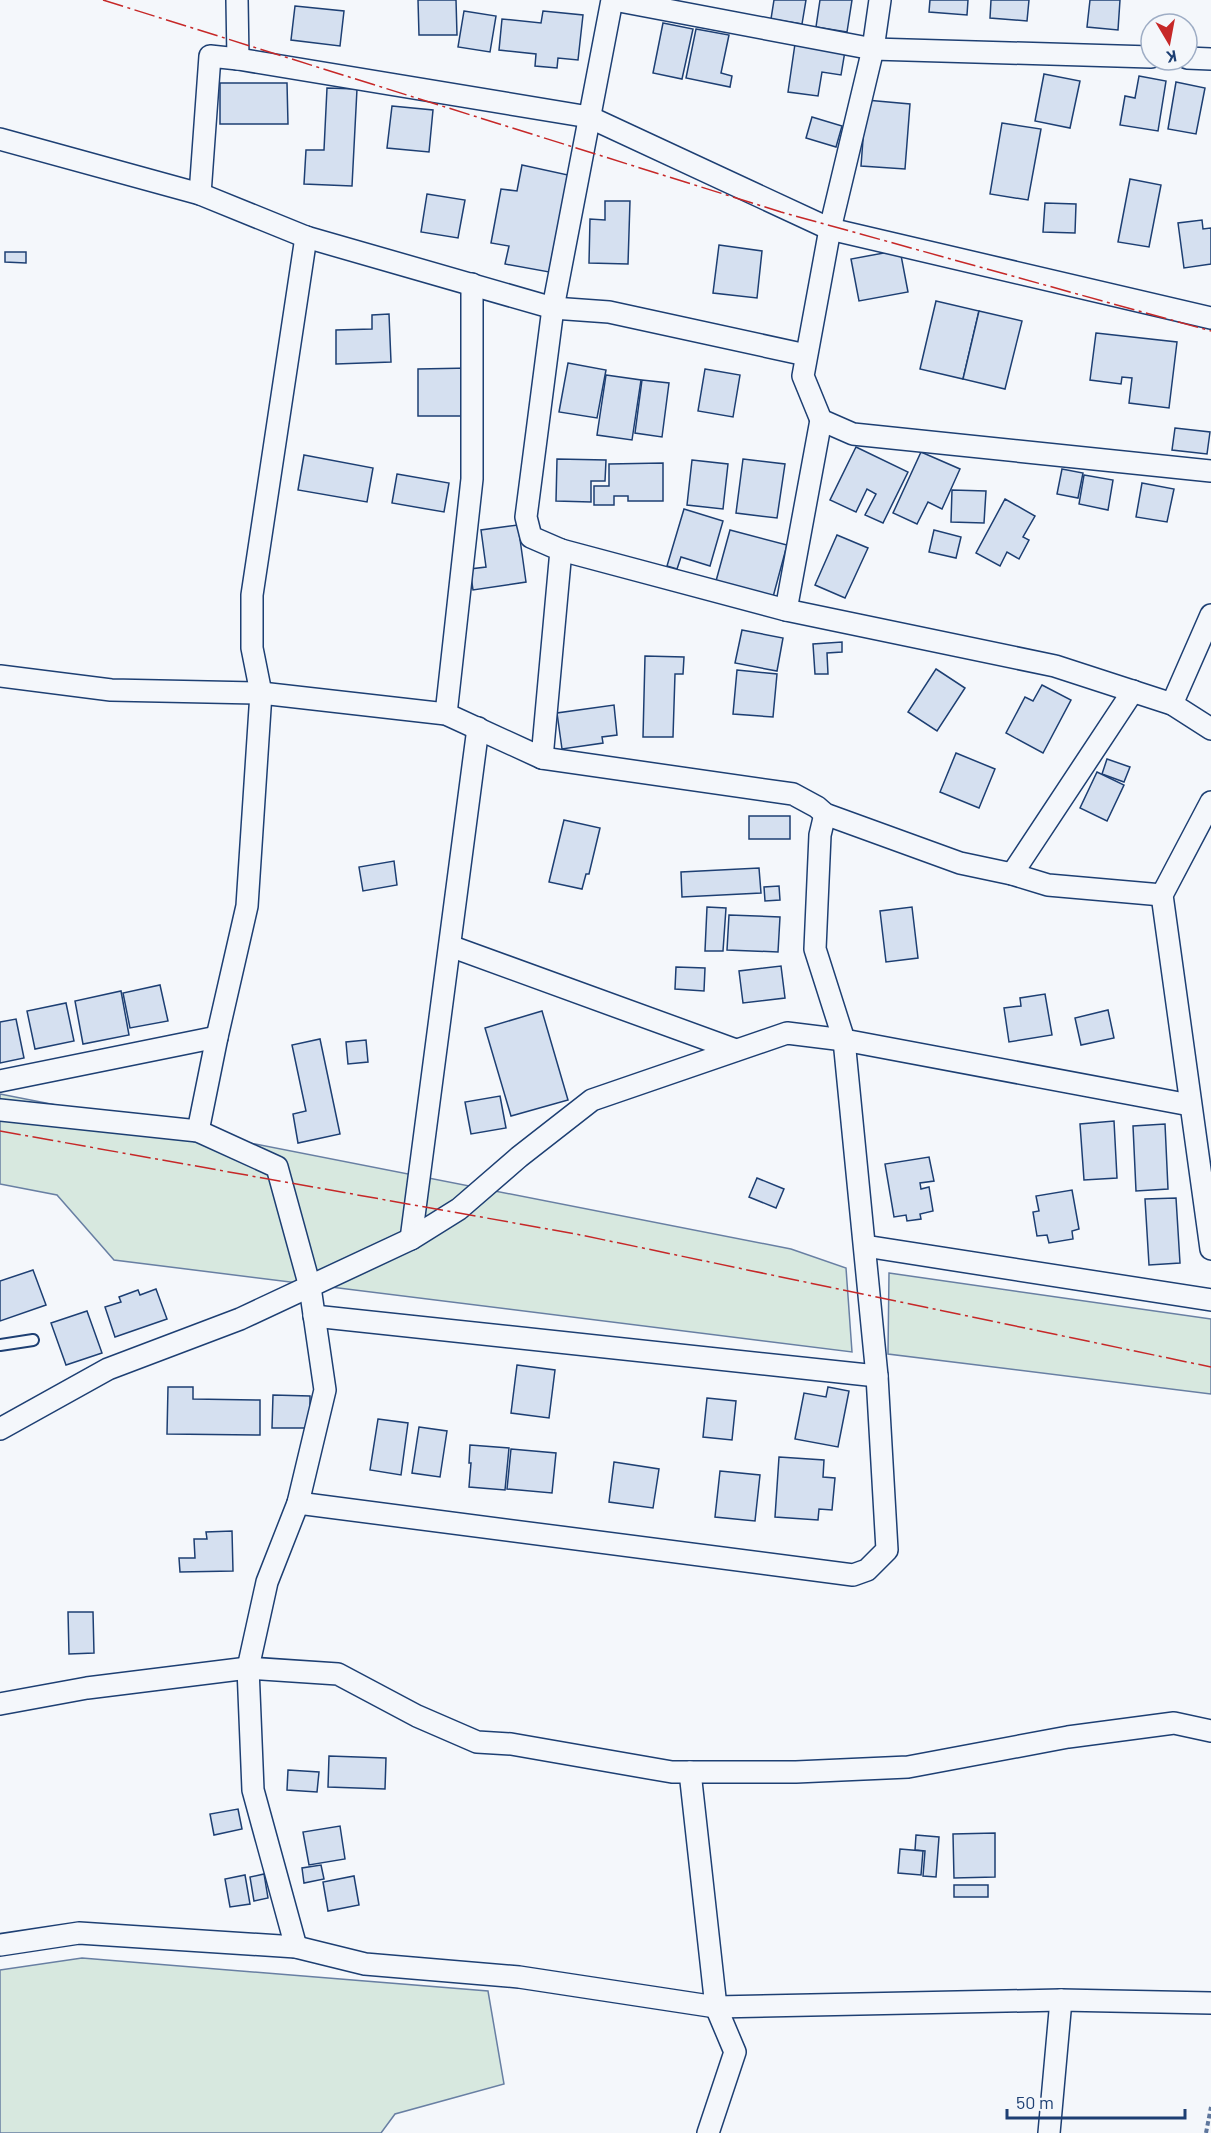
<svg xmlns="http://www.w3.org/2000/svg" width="1211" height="2133" font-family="Barlow,sans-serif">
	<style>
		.green { fill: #d7e8df; stroke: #687fa3; stroke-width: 1.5 }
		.building { fill: #d5e0f0; stroke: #1d3f73; stroke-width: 1.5 }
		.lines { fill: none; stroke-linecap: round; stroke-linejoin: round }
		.lane-casing { stroke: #1d3f73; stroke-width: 14 }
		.street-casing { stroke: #1d3f73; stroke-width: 24 }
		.path { stroke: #5e769c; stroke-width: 4; stroke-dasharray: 4.5 3; stroke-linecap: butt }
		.lane { stroke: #f4f7fb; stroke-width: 10 }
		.street { stroke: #f4f7fb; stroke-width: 21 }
		.power { stroke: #c62828; stroke-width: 1.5; stroke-dasharray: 21 4.5 3 4.5; stroke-linecap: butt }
	</style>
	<rect width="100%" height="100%" fill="#f4f7fb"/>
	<g class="green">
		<polygon points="0,1094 791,1249 846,1268 852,1352 114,1260 57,1195 0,1184"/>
		<polygon points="889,1273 1211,1319 1211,1394 888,1354"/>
		<polygon points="82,1958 488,1991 504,2084 395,2114 381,2133 0,2133 0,1970"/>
	</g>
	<g class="building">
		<polygon points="418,0 456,0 457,35 419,35"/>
		<polygon points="774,0 806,0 802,24 771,19"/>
		<polygon points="820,0 852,0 847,32 816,27"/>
		<polygon points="930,0 968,0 967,15 929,12"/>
		<polygon points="991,0 1029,0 1027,21 990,18"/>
		<polygon points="1090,0 1120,0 1118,30 1087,27"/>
		<polygon points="295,6 344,11 340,46 291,40"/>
		<polygon points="464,11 496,16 490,52 458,47"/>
		<polygon points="543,11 583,15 578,60 558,58 557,68 535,66 536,54 499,50 502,19 541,23"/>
		<polygon points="663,23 693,29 682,79 653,73"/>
		<polygon points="696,29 729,35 721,73 732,76 730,87 686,78"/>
		<polygon points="796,37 846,45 841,75 822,72 818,96 788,92"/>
		<polygon points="1044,74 1080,81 1070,128 1035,121"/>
		<polygon points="1139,76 1166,81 1158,131 1120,125 1125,96 1135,98"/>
		<polygon points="1176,82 1205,88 1196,134 1168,129"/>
		<polygon points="220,83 287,83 288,124 220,124"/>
		<polygon points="327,88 357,89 352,186 304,184 306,150 324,150"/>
		<polygon points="866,100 910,104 905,169 861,166"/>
		<polygon points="392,106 433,110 429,152 387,148"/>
		<polygon points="812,117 842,126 836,147 806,138"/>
		<polygon points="1002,123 1041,129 1028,200 990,194"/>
		<polygon points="522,165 568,175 549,272 505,264 509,246 491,243 501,189 517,191"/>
		<polygon points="1130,179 1161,185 1149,247 1118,242"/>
		<polygon points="427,194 465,200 458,238 421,232"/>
		<polygon points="605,201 630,201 628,264 589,263 590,219 605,220"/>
		<polygon points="1045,203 1076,204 1075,233 1043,232"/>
		<polygon points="1202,220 1203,229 1211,228 1211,264 1184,268 1178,223"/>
		<polygon points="719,245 762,251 757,298 713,293"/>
		<polygon points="900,250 908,292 859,301 851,259"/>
		<polygon points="5,252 26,252 26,263 5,262"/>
		<polygon points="936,301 979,311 963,379 920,369"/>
		<polygon points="979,311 1022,321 1005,389 963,379"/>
		<polygon points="389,314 391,362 336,364 336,330 372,329 372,315"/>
		<polygon points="1096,333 1177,342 1169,408 1129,403 1132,378 1122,377 1121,384 1090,380"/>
		<polygon points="568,363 606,370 597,418 559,412"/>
		<polygon points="470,368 470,416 418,416 418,369"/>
		<polygon points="705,369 740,375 733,417 698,411"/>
		<polygon points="606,375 641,380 632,440 597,435"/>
		<polygon points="642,380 669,383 662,437 635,433"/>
		<polygon points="1175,428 1210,432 1207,454 1172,450"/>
		<polygon points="856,447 908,472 883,523 865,515 876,494 867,489 856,512 830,500"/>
		<polygon points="921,452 960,469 942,509 928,502 917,524 893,513"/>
		<polygon points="304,455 373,468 367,502 298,490"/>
		<polygon points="557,459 606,460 605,481 591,481 591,502 556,501"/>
		<polygon points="743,459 785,464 777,518 736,513"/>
		<polygon points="692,460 728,464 723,509 687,505"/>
		<polygon points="663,463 663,501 628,501 628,496 614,496 614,505 594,505 594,486 609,486 609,464"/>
		<polygon points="1062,469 1083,473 1078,498 1057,494"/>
		<polygon points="397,474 449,483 444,512 392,503"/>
		<polygon points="1084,475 1113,480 1108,510 1079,504"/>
		<polygon points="1142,483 1174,489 1167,522 1136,517"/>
		<polygon points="952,490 986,491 984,523 951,522"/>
		<polygon points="1005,499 1035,516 1023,537 1029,540 1019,559 1007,552 1000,566 976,553"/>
		<polygon points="684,509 723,521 710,566 681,557 677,569 667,566"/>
		<polygon points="518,525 526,582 473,590 470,569 486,567 481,530"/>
		<polygon points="730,530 787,545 773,597 716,581"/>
		<polygon points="934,530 961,537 956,558 929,552"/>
		<polygon points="837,535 868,548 845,598 815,585"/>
		<polygon points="742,630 783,638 777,671 735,663"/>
		<polygon points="842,642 842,652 827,653 828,674 815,674 813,644"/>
		<polygon points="645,656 684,657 683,674 675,674 673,737 643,737"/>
		<polygon points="936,669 965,688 937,731 908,712"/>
		<polygon points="737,670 777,674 773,717 733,714"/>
		<polygon points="1042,685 1071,700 1043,753 1006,733 1025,697 1033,701"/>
		<polygon points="614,705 617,735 602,737 603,743 562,749 557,713"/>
		<polygon points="956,753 995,769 979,808 940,792"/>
		<polygon points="1107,759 1130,767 1124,782 1102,774"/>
		<polygon points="1097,772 1124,785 1107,821 1080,808"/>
		<rect x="749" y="816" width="41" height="23"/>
		<polygon points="564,820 600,828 589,874 586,874 582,889 549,882"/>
		<polygon points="394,861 397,885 363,891 359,867"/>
		<polygon points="759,868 761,893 682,897 681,872"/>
		<polygon points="779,886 780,900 765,901 764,887"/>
		<polygon points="707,907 726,908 723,951 705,951"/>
		<polygon points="912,907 918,958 886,962 880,911"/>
		<polygon points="729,915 780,917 778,952 727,950"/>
		<polygon points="781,966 785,998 743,1003 739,971"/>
		<polygon points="676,967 705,968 704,991 675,989"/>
		<polygon points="160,985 168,1021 130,1028 123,993"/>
		<polygon points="121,991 129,1035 83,1044 75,1001"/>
		<polygon points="1045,994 1052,1035 1009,1042 1004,1008 1021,1006 1020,998"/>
		<polygon points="66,1003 74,1041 35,1049 27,1011"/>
		<polygon points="1108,1010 1114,1038 1081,1045 1075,1018"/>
		<polygon points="542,1011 568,1100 511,1116 485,1028"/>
		<polygon points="16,1019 24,1058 0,1063 0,1022"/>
		<polygon points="320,1039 340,1134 298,1143 293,1114 306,1111 292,1045"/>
		<polygon points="366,1040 368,1062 348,1064 346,1042"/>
		<polygon points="500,1096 506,1128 471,1134 465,1102"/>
		<polygon points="1114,1121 1117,1178 1084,1180 1080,1124"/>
		<polygon points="1165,1124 1168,1189 1136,1191 1133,1126"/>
		<polygon points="929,1157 934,1181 920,1183 921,1189 929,1187 933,1211 920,1214 921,1219 907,1221 906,1215 894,1217 885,1164"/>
		<polygon points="757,1178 784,1189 776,1208 749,1197"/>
		<polygon points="1072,1190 1079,1229 1072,1231 1073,1239 1049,1243 1047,1235 1037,1236 1033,1212 1039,1211 1036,1196"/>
		<polygon points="1176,1198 1180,1263 1149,1265 1145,1199"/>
		<polygon points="33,1270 46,1305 0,1321 0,1281"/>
		<polygon points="156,1289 167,1319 115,1337 105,1307 121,1302 119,1297 138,1290 140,1295"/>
		<polygon points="87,1311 102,1353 66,1365 51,1323"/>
		<polygon points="517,1365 555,1370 549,1418 511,1413"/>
		<polygon points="168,1387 193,1387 193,1399 260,1400 260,1435 167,1434"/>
		<polygon points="828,1387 849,1391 838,1447 795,1439 804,1393 826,1397"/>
		<polygon points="273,1395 310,1396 310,1428 272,1428"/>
		<polygon points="707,1398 736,1401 732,1440 703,1437"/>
		<polygon points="378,1419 408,1423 401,1475 370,1470"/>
		<polygon points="419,1427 447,1431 440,1477 412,1473"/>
		<polygon points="470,1445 509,1448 505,1490 469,1487 471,1463 469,1463"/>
		<polygon points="511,1449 556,1453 552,1493 507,1489"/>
		<polygon points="779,1457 824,1460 823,1477 835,1478 832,1510 819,1509 818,1520 775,1517"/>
		<polygon points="614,1462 659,1469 653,1508 609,1502"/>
		<polygon points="720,1471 760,1475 755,1521 715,1517"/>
		<polygon points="232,1531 233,1571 180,1572 179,1558 195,1558 194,1539 207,1539 206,1532"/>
		<polygon points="68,1612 93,1612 94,1653 69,1654"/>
		<polygon points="329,1756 386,1758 385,1789 328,1787"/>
		<polygon points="288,1770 319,1772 317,1792 287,1790"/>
		<polygon points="238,1809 242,1829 214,1835 210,1814"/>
		<polygon points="340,1826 345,1859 309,1865 303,1832"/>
		<polygon points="995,1833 995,1877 954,1878 953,1834"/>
		<polygon points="916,1835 939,1837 936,1877 923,1876 925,1851 915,1850"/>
		<polygon points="900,1849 923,1851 921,1875 898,1873"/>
		<polygon points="321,1865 324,1879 304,1883 302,1868"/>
		<polygon points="264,1874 268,1898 254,1901 250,1877"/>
		<polygon points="245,1875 250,1904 230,1907 225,1879"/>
		<polygon points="354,1876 359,1905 328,1911 323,1882"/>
		<rect x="954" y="1885" width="34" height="12"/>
	</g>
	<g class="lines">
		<defs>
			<polyline id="lane" points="0,1345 33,1340"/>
			<g id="street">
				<polyline points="237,0 238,59"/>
				<polyline points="614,0 873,49 1151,57"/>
				<polyline points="880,0 873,49 830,229 803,376 821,420 853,434 1211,471"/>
				<polyline points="1187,58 1211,59"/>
				<polyline points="0,139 200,194 306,237 553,308 609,312 806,355"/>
				<polyline points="200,194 210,56 238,59 589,117 830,229 1211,318"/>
				<polyline points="561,550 786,610 1055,666 1172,704 1211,729"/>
				<polyline points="786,610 821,420"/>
				<polyline points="0,676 111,690 261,693 446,714 542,758 793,794 817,807 825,814 960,863 1012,874 1048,885 1162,895"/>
				<polyline points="1172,704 1211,615"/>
				<polyline points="446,714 472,479 472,284"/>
				<polyline points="542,758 561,550 531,537 526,517 553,308 612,0"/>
				<polyline points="1211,802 1162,895 1211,1249"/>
				<polyline points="1012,874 1133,691"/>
				<polyline points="450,946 736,1050"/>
				<polyline points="0,1081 217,1037"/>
				<polyline points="0,1110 198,1131 277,1167 310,1287 325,1390 298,1503 267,1582 248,1668 253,1790 296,1947"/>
				<polyline points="198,1131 217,1037 247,906 261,693 252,648 252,595 306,237"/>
				<polyline points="411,1239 478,728"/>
				<polyline points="865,1246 1211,1300"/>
				<polyline points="314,1316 877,1376"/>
				<polyline points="0,1429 108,1369 240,1319 411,1239 459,1209 519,1157 592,1100 787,1033 844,1040 1190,1105"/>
				<polyline points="298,1503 853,1575 867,1570 887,1550 877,1376 844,1040 815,949 820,835 825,814"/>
				<polyline points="0,1704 87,1688 248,1668 338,1674 417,1716 477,1742 511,1744 672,1772 796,1772 908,1767 1068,1737 1174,1723 1211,1731"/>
				<polyline points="690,1772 716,2007 735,2052 708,2133"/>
				<polyline points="0,1945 79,1933 296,1947 365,1964 519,1977 716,2007 1061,2000 1211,2003"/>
				<polyline points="1049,2133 1061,2000"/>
			</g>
		</defs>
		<use href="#lane" class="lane-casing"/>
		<use href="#street" class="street-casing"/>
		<polyline class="path" points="1206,2133 1211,2107"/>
		<use href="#lane" class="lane"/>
		<use href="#street" class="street"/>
		<g class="power">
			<polyline points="103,0 781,212 1211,331"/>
			<polyline points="0,1131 576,1234 1211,1367"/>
		</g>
	</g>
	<g transform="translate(1169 42) rotate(170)"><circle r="28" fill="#f4f7fb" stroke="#9eadc5" stroke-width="1.5"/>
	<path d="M0-4.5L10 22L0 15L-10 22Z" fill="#c62828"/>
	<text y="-9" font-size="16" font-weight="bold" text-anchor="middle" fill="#1d3f73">K</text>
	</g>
	<path d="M1007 2109v9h178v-9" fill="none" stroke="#1d3f73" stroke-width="3"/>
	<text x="1016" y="2109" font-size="18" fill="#1d3f73" stroke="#f4f7fb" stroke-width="4.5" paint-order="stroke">50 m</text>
</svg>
